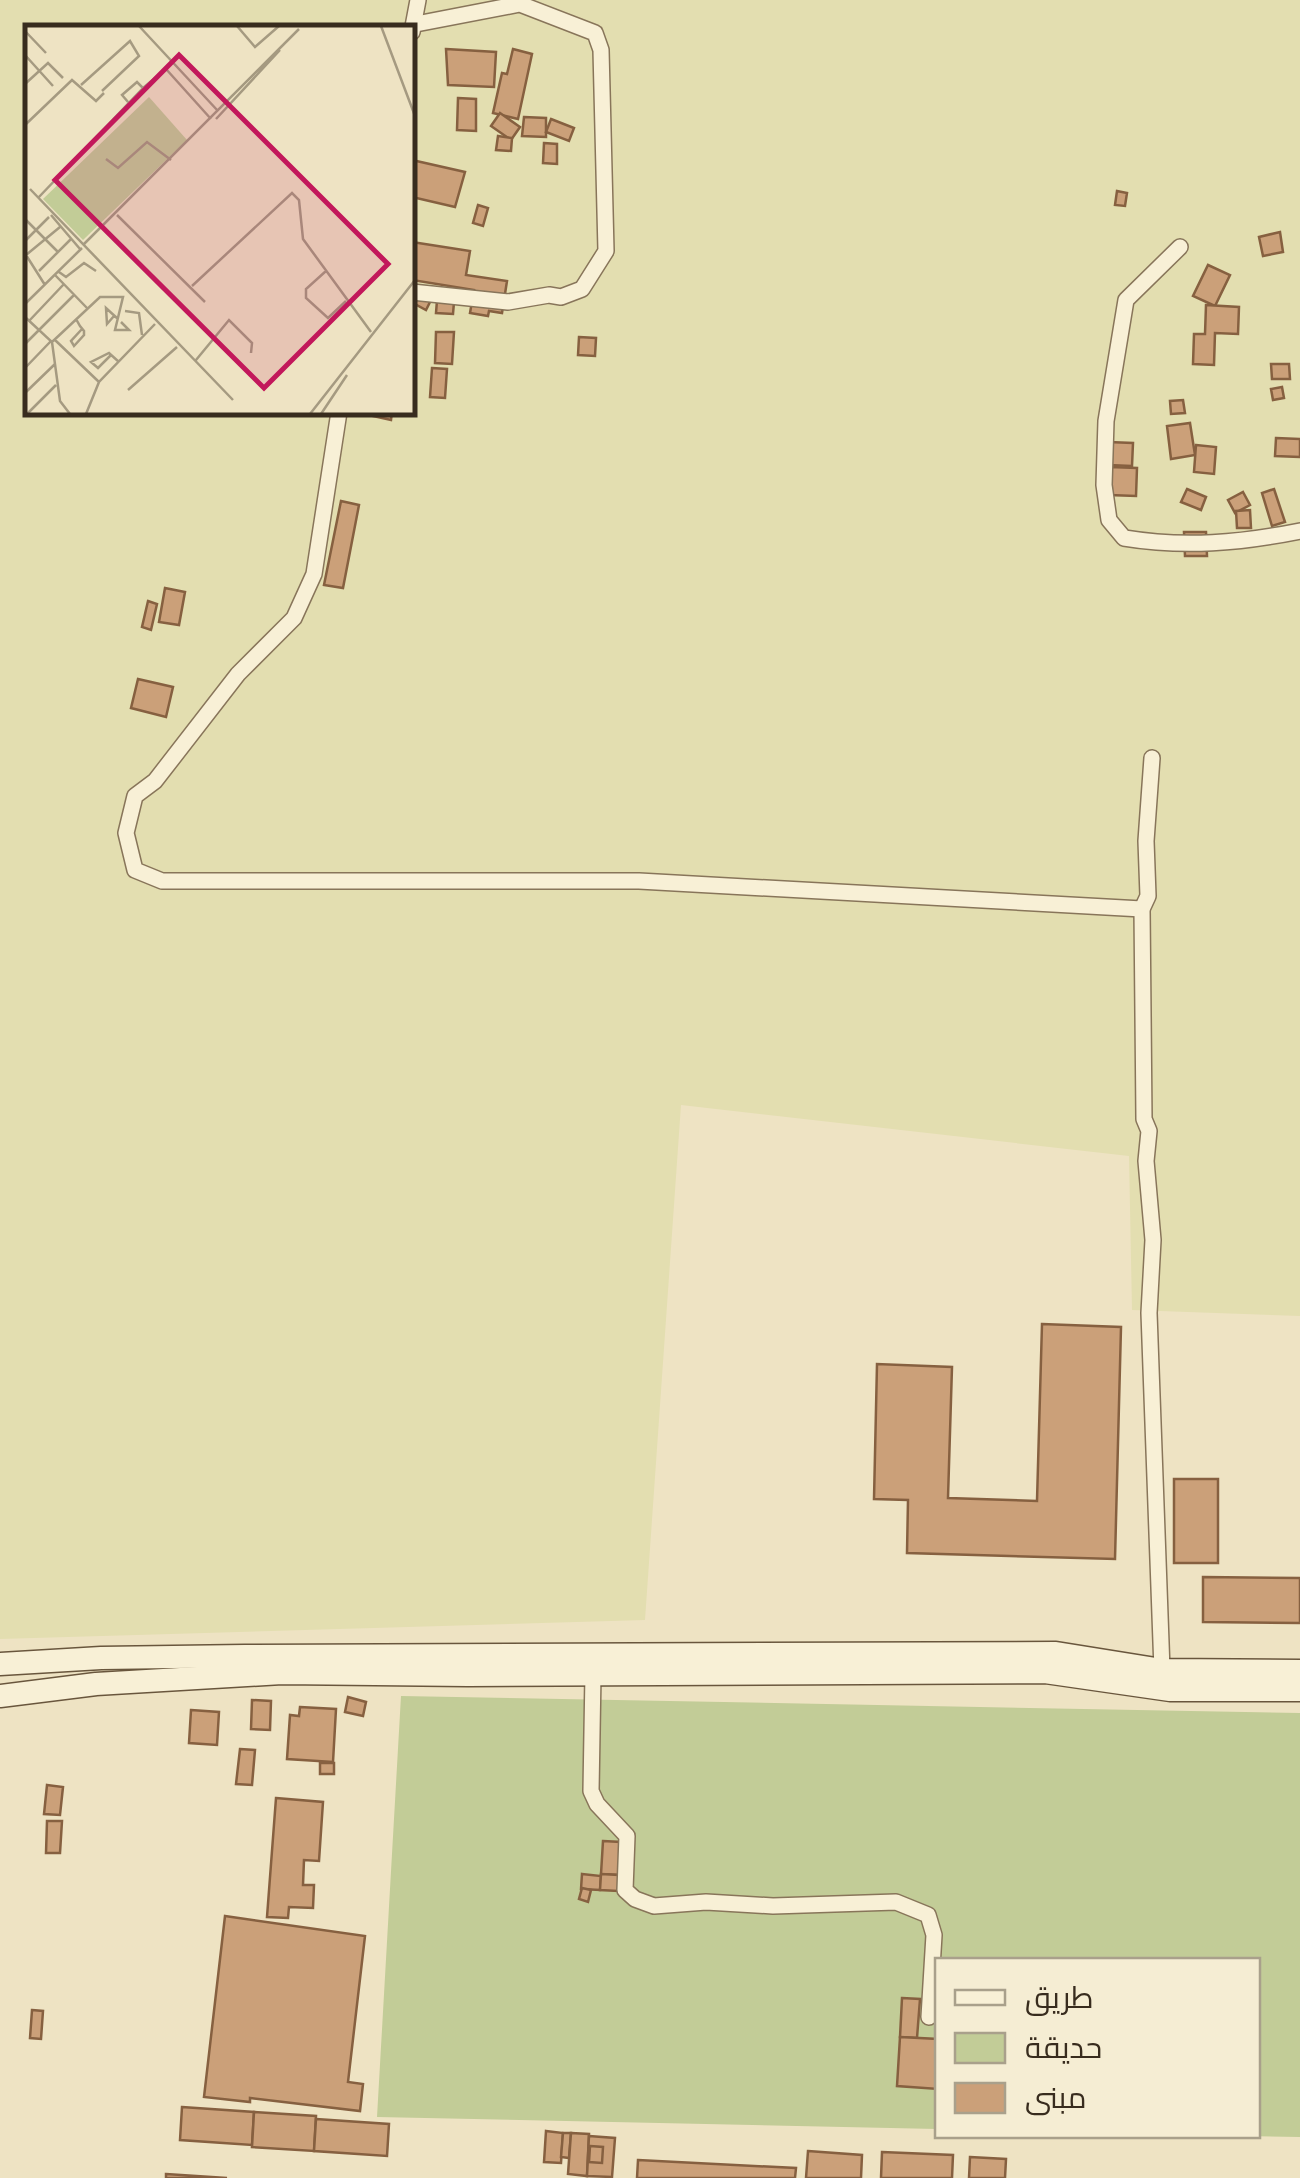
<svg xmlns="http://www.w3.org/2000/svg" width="1300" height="2178" font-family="'Playfair Display',Cairo,serif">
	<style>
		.farmland { fill: #e3deb0; fill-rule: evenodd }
		.green { fill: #c2cc97 }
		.building { fill: #cba079; stroke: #866040; stroke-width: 2.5 }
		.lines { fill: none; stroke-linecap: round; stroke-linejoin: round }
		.street-casing { stroke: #88755a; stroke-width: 18 }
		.secondary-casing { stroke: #69563d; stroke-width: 25 }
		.street { stroke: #f8f0d6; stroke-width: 15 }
		.secondary { stroke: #f8f0d6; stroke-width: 22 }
		.inset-road { fill: none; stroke: #a59a81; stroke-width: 2.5 }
		.view { fill: #c2185b; fill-opacity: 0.15; stroke: #c2185b; stroke-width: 5 }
		.inset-edge { fill: none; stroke: #382c1e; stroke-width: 5 }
	</style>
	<rect width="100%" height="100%" fill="#eee3c3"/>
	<path class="farmland" d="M 0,0 L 1300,0 L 1300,1316 L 1132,1310 L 1129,1156 L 681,1105 L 645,1620 L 0,1639 ZM 28,28 L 412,28 L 412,412 L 28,412 Z"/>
	<polygon class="green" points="401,1696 1300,1713 1300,2137 1245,2136 1258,2136 1258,1960 938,1960 937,2129 377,2117"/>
	<g class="building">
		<polygon points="446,49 496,52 494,87 448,85"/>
		<polygon points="513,49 532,54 518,119 493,113 502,73 507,74"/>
		<polygon points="458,98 476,99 476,131 457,130"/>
		<polygon points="500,113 520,127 511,140 491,126"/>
		<polygon points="524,117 546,118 546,137 522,136"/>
		<polygon points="551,119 574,128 569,141 546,132"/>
		<polygon points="498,136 512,138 511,151 496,150"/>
		<polygon points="544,143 557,144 557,164 543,163"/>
		<polygon points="412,160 465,172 455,207 412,197"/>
		<polygon points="1117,191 1127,193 1125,206 1115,205"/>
		<polygon points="478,205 488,208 483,226 473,223"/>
		<polygon points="1280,232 1283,252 1263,256 1259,237"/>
		<polygon points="412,242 470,251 466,275 507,281 502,313 489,311 488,316 470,313 474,290 412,280"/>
		<polygon points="1208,265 1230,275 1215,306 1193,296"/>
		<polygon points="438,288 455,290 453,314 436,313"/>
		<polygon points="420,289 433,296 426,310 413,303"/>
		<polygon points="1206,305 1239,307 1238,334 1215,333 1214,365 1193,364 1194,334 1205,334"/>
		<polygon points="436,332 454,332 452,364 435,363"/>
		<polygon points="579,337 596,338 595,356 578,355"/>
		<polygon points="1271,364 1289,364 1290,379 1272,379"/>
		<polygon points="432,368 447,369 445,398 430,397"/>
		<polygon points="1282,387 1284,398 1273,400 1271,389"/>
		<polygon points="1183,400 1185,413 1171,414 1170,401"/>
		<polygon points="355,412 392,412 391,420"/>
		<polygon points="1190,423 1195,455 1171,459 1167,426"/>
		<polygon points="1276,438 1300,439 1300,457 1275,456"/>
		<polygon points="1108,442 1133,443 1132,466 1108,465"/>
		<polygon points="1196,445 1216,447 1214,474 1194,472"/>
		<polygon points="1110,467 1137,468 1136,496 1109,495"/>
		<polygon points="1187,489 1206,497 1201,510 1181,502"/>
		<polygon points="1274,489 1285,522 1272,526 1262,493"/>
		<polygon points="1243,492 1250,505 1235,513 1228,500"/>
		<polygon points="341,501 359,505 343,588 324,585"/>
		<polygon points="1250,510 1251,528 1237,528 1236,511"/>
		<polygon points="1184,532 1206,532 1207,556 1185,556"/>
		<polygon points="165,588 185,592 179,625 159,622"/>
		<polygon points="148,601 157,604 151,630 142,627"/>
		<polygon points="138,679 173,687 166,717 131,708"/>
		<polygon points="1042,1324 1121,1327 1115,1559 907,1553 908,1500 874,1499 877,1364 952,1367 948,1498 1037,1501"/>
		<rect x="1174" y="1479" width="44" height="84"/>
		<polygon points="1203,1577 1300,1578 1300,1623 1203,1622"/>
		<polygon points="348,1697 366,1702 363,1716 345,1712"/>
		<polygon points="252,1700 271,1701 270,1730 251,1729"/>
		<polygon points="300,1707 336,1709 333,1762 287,1759 290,1715 299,1716"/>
		<polygon points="191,1710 219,1712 217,1745 189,1743"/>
		<polygon points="240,1749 255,1750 252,1785 236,1784"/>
		<rect x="320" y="1763" width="14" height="11"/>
		<polygon points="47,1785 63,1787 60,1815 44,1814"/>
		<polygon points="276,1798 323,1802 319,1861 304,1860 303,1885 314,1885 313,1908 289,1907 288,1918 267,1917"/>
		<polygon points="47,1821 62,1821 60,1853 46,1853"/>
		<polygon points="603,1841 621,1842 619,1875 601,1874"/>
		<polygon points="582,1874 601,1876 600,1890 581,1889"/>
		<polygon points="601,1874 619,1875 618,1891 600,1890"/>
		<polygon points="582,1888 591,1890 588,1902 579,1899"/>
		<polygon points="225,1916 365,1936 348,2082 363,2084 360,2111 250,2098 250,2102 204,2097"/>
		<polygon points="902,1998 920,1999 917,2038 900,2037"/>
		<polygon points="32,2010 43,2011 41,2039 30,2038"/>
		<polygon points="900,2037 938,2039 938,2089 897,2086"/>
		<polygon points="182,2107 254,2112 252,2145 180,2140"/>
		<polygon points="254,2112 316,2116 314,2151 252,2147"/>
		<polygon points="316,2119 389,2124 387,2156 314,2151"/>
		<polygon points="546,2131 563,2133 561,2163 544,2162"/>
		<polygon points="563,2133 571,2133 569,2158 561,2157"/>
		<polygon points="571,2133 589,2134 587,2176 568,2174"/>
		<polygon points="589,2136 615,2138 612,2177 587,2176"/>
		<polygon points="590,2146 603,2147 602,2163 589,2162"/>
		<polygon points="808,2151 862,2155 861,2178 806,2178"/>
		<polygon points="882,2152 953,2155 952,2178 881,2178"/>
		<polygon points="970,2157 1006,2159 1005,2178 969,2178"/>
		<polygon points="638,2160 796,2168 795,2178 637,2178"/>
		<polygon points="166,2174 227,2178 166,2178"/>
	</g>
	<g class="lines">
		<defs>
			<g id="street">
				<polyline points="412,32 418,0"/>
				<path d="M 1180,247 L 1126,300 L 1106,421 L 1104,485 L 1109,520 L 1124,538 C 1185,548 1240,543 1300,531"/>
				<polyline points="412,292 508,302 549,295 561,297 582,289 606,251 601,50 595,33 520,4 416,24"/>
				<polyline points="339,412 314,574 294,618 238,674 155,781 135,796 126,833 135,870 162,881 639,881 1142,909"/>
				<polyline points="1152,758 1146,841 1148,896 1142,909 1144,1119 1149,1131 1146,1161 1153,1240 1149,1313 1162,1670"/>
				<polyline points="593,1674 591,1791 597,1804 627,1836 625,1890 635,1899 654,1906 706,1902 773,1906 896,1902 928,1915 934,1935 929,2017"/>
			</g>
			<g id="secondary">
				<polyline points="0,1664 101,1658 245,1656 1056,1653 1162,1670 1300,1671"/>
				<polyline points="0,1696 96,1684 282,1673 468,1675 1045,1672 1170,1690 1300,1690"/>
			</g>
		</defs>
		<use href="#street" class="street-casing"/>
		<use href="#secondary" class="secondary-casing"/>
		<use href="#street" class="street"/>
		<use href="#secondary" class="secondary"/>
	</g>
	<g transform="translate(25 25)">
		<rect width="390" height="390" fill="#eee3c3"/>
		<path d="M 124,72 L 162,115 L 58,215 L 18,174 Z" fill="#c2cc97"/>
		<path class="inset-road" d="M 114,1 L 193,86M 212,1 L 230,22 L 254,1M 356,1 L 390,91M 0,6 L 21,28M 0,30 L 28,61M 141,44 L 186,94M 0,59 L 23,38 L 38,53M 56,60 L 105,16 L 114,31 L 77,66M 118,63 L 142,43M 191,94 L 255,25M 0,100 L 47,55 L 71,76 L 79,68M 81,134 L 93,143 L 122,117 L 146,135M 5,164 L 208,375M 13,173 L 118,63 L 112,57 L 97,70 L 103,77M 26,190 L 55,224M 92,190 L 180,277M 0,194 L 33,227M 0,216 L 24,192M 58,220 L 274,4M 14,246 L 46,214M 301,246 L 281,264 L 281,273 L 303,293 L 321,276M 34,247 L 41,252 L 59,238 L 71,246M 30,250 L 62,283M 20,260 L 1,230 L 35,202M 167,261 L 267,168 L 274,175 L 278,214 L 346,307M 0,279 L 57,223M 100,286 L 114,288 L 117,310M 89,291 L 82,299 L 81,283 L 93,294M 0,292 L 27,317 L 35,376 L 45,389M 51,294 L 55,301 L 59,306 L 59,310 L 49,321 L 46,316 L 57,304M 4,296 L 39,259M 30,315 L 74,357M 27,317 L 75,272 L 98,272 L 90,305 L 104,305 L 96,297M 0,319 L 49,270M 86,330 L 73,343 L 66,337 L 84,328 L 94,337M 171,335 L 204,295 L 227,318 L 226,328M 0,343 L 26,316M 103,365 L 152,322M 0,368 L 30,339M 2,389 L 31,360M 61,389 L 74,357 L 130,299M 285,389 L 390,255M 296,389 L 322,350"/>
		<path class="view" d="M 154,30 L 363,239 L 239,363 L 30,155 Z"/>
		<rect width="390" height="390" class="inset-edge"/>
	</g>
	<rect x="935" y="1958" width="325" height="180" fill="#f5edd3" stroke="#a9a08b" stroke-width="2.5"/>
	<rect x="955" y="1990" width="50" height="15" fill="#f8f0d6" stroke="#a9a08b" stroke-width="2.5"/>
	<text x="1025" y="2008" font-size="30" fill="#382c1e">طريق</text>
	<rect x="955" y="2033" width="50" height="30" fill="#c2cc97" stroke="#a9a08b" stroke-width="2.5"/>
	<text x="1025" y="2058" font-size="30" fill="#382c1e">حديقة</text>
	<rect x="955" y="2083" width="50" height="30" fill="#cba079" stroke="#a9a08b" stroke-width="2.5"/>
	<text x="1025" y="2108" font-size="30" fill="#382c1e">مبنى</text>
</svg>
